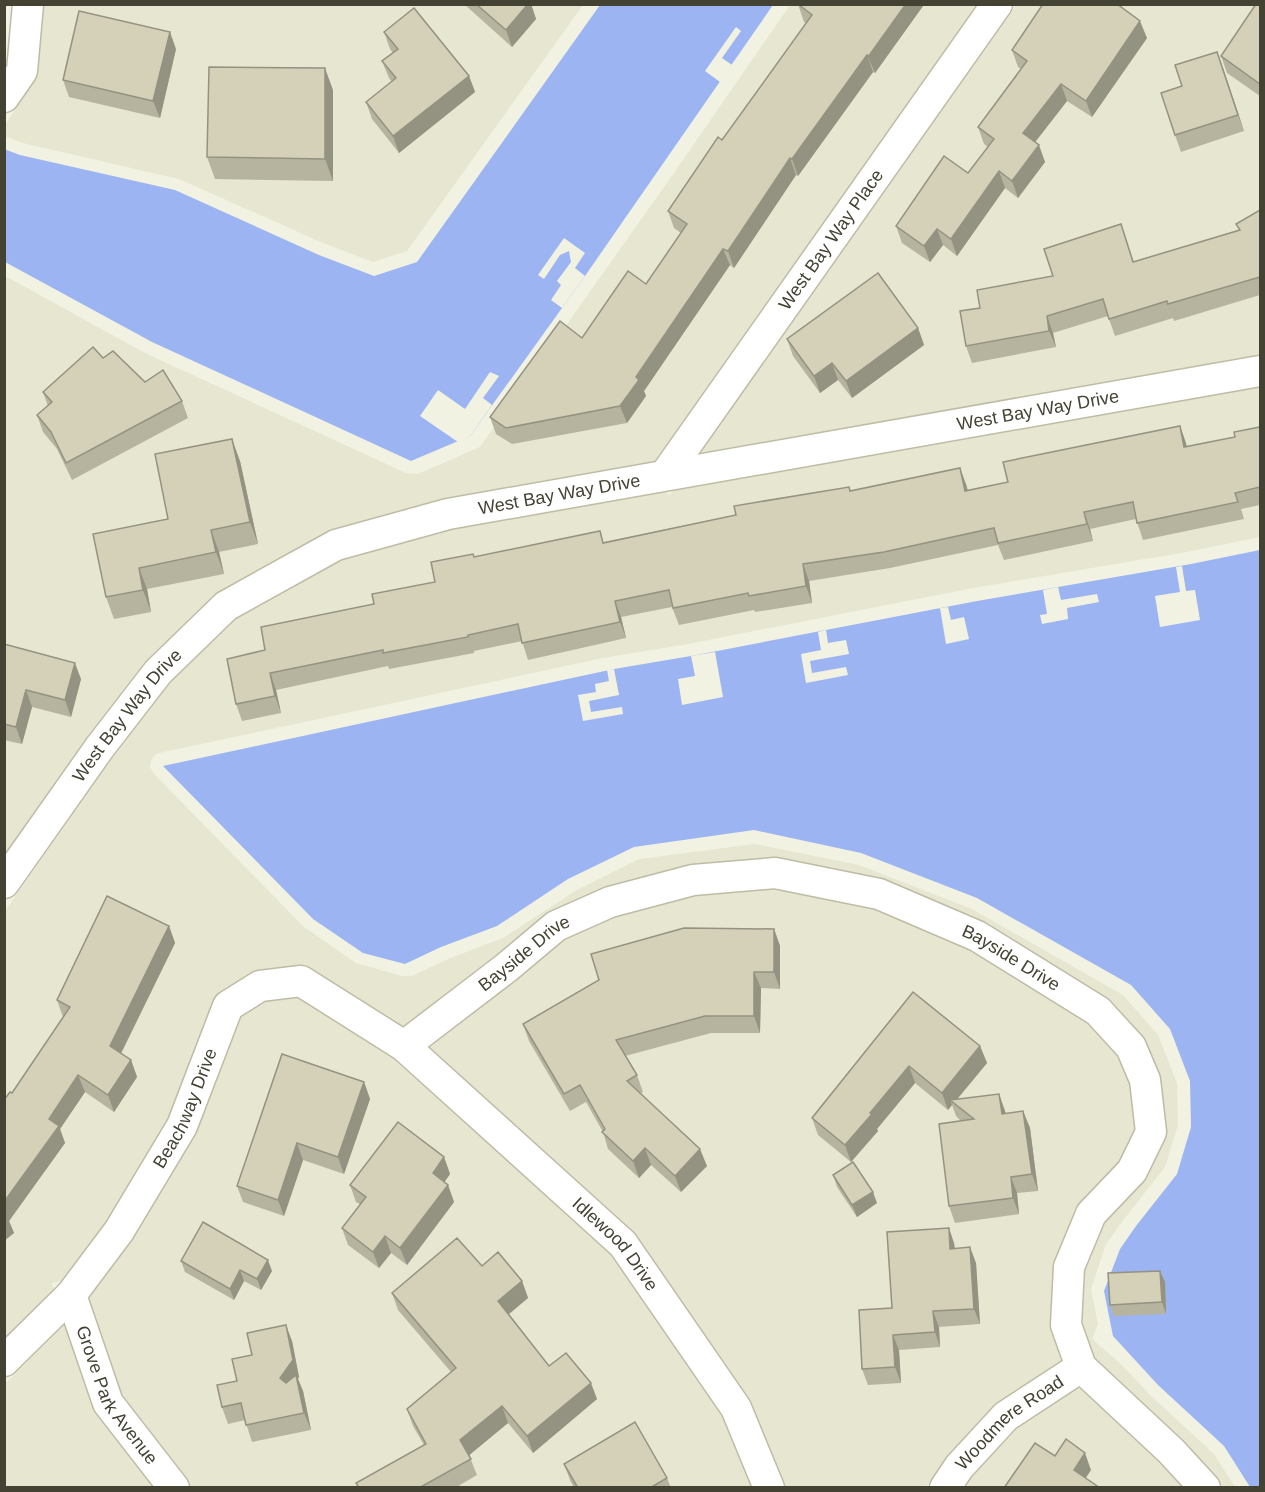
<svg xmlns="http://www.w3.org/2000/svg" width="1265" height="1492" font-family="Arial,sans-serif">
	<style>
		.residential { fill: #e6e6d1 }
		.water { fill: #9cb5f2 }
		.pier { fill: #f2f2e3 }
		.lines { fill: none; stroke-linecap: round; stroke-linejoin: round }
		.minor-casing { stroke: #bebca5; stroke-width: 33 }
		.minor { stroke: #fff; stroke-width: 30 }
		.wall { fill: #b6b49e }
		.shaded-wall { fill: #949281 }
		.building { fill: #d4d1b8; stroke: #949281; stroke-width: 1.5 }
		.labels { text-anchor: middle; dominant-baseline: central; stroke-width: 4.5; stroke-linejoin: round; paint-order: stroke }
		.street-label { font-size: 18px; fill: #444233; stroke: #fff }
	</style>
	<rect width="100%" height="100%" fill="#f2f2e3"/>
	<g class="residential">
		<polygon points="43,5 583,5 407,251 373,262 323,243 179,179 23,143 5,136 4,126 35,80 37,74"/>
		<polygon points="790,5 977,5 655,461 444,499 330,530 217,593 146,661 87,738 5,855 5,276 147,354 406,473 418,474 480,447 669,180"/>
		<polygon points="1016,5 1260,5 1260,355 700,453"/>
		<polygon points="1260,386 1260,537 1187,552 973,588 688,644 603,658 159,753 155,755 151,760 150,767 154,774 304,927 356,963 402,976 412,976 448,959 503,938 575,891 639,859 755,844 859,865 972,909 1123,995 1158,1035 1177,1083 1178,1125 1165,1167 1125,1218 1106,1244 1091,1289 1098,1324 1092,1339 1122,1365 1149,1394 1214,1454 1235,1487 1224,1487 1181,1441 1094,1360 1082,1324 1085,1271 1105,1223 1144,1182 1165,1139 1167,1131 1160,1076 1142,1038 1109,1002 771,859 687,866 605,887 548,912 495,956 403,1027 402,1026 400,1027 298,966 256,971 250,973 218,994 213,1000 168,1118 106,1222 61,1281 52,1283 54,1290 5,1339 5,911 113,757 170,682 236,618 343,559 453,529 663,490 670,495 675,488"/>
		<polygon points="775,888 875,908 971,949 1089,1022 1118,1055 1130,1083 1135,1127 1119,1162 1077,1207 1055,1260 1051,1322 1063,1360 996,1404 946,1458 926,1487 785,1487 750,1404 427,1048 516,980 565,939 617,916 697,895"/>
		<polygon points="299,997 394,1057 402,1067 404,1066 611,1253 723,1414 753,1487 192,1487 122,1398 88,1299 132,1240 196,1134 241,1017 267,1000"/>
		<polygon points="65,1324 156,1487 5,1488 5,1384"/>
		<polygon points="1081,1386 1161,1461 1185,1488 965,1488 972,1477 1017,1428"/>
	</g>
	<g class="water">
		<polygon points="600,5 773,5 585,276 470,436 411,461 152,342 5,262 4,149 20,155 175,190 319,255 374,276 417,262"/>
		<polygon points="1260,550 1260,1487 1250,1487 1224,1446 1158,1385 1113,1336 1104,1291 1120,1249 1136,1226 1177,1174 1191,1127 1190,1081 1170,1029 1131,985 977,898 861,853 754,830 634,847 568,879 497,926 441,947 405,964 363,953 313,919 163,766 614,669 691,656 977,601 1191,564"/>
	</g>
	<g class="pier">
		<polygon points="736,27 741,31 722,58 732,65 720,82 705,71"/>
		<polygon points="564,238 585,253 575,268 585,276 562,308 551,300 561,285 557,281 571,262 569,251 560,255 544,279 538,275"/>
		<polygon points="490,372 499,376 483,398 492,405 470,436 458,442 420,416 438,390 465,409"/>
		<polygon points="1182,566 1186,591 1195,590 1200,620 1160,627 1155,596 1180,592 1176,567"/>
		<polygon points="1058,587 1061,600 1097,594 1099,602 1067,608 1068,619 1042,624 1040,615 1047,614 1043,590"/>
		<polygon points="948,607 951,620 964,617 969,639 946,644 940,608"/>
		<polygon points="826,630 828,643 846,640 849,654 810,661 812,673 846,667 848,675 806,683 801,654 821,650 818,632"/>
		<polygon points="715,652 723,697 682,705 678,679 695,676 691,656"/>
		<polygon points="614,669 619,695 589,701 591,712 622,707 623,714 583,721 578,695 596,692 595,684 609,681 607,670"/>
	</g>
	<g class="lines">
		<defs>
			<g id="minor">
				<polyline points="4,97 22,71 28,4"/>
				<path id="s1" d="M 665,475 L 997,4"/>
				<path id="s2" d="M 4,883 L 100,747 L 158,672 L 226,606 L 336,545 L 448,514 L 1260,371"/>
				<path id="s3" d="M 404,1046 L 506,968 L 556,926 L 610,902 L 693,880 L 775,873 L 879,894 L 977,936 L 1098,1011 L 1131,1047 L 1145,1080 L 1151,1132 L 1132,1171 L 1091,1214 L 1069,1267 L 1066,1325 L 1081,1367 L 1171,1451 L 1205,1488"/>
				<path id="s4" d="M 71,1295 L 108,1403 L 174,1488"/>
				<path id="s5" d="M 4,1361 L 71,1295 L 119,1231 L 182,1126 L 228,1006 L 260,986 L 301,981 L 404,1046 L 623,1244 L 736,1408 L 769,1488"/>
				<path id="s6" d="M 945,1488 L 959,1467 L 1006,1416 L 1081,1367"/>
			</g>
		</defs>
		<use href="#minor" class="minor-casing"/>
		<use href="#minor" class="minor"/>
	</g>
	<g class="wall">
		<polygon points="464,4 531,4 536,19 512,47"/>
		<polygon points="798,4 922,4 923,6 875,73 873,72 798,176 796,175 734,268 730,265 644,391 646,396 627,423 512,444 496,434 490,417 646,284 681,233 674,228 668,211 722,140 806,23 804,22"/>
		<polygon points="1260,4 1260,96 1227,73 1221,56"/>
		<polygon points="384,32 469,76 475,92 399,153 372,119 366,102 392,82 389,78 382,61 393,53 390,49"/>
		<polygon points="1147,38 1092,117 1067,101 1035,142 1045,162 1018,198 1005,188 957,256 943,245 930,262 902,243 896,226 968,173 988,147 984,144 978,127 1021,69 1018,67 1012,50"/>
		<polygon points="176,49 160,118 69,97 63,80"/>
		<polygon points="1223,68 1244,131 1181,152 1175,135 1182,86"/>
		<polygon points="333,90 333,181 215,179 207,157"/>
		<polygon points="1260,210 1260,295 1174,321 1173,318 1115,336 1108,316 1053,333 1056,347 972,363 966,346 980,308 1053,276 1121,224 1134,262 1239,230 1236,224"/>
		<polygon points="918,328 924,345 852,398 838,380 820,393 793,356 787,339"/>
		<polygon points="103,358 182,401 188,418 72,480 57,449 43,432 37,415 48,406 43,392"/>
		<polygon points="1180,426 1187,447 1235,437 1260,427 1260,505 1241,509 1244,519 1143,540 1136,519 1090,529 1093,541 1004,560 998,545 890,568 809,581 812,603 755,612 754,610 679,625 672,607 621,617 626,638 528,660 522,641 474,651 474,653 389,669 388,666 276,690 281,713 242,721 236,704 265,650 374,604 435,582 474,557 604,542 736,515 849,487 851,491 966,484 968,490 1008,482"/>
		<polygon points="240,461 258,544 219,552 224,574 147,589 151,612 114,619 106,597 168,519"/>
		<polygon points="4,644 81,679 71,717 32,707 22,744 4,740"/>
		<polygon points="169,926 175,943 121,1054 131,1060 137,1077 114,1112 85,1092 60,1129 65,1143 9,1221 14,1233 4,1241 4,1100 12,1093 63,1017 57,1000"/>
		<polygon points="774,929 780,946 780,989 761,988 760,1033 711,1033 625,1056 637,1075 643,1092 641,1093 707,1166 681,1192 651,1165 639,1178 608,1149 603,1132 586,1102 570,1111 529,1041 523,1024"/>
		<polygon points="913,992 980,1046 987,1063 957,1099 999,1094 1006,1114 1023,1111 1030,1128 1038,1191 1017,1193 1019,1214 955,1223 949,1206 961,1121 956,1116 952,1105 948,1110 915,1083 877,1129 878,1131 851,1162 818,1135 812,1118"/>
		<polygon points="364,1082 370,1099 344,1174 303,1160 284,1216 243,1202 237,1186"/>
		<polygon points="444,1157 450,1174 444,1182 448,1185 454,1202 407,1265 391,1253 379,1268 348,1245 342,1228 360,1204 356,1202 350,1185"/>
		<polygon points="833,1175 877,1203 857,1217 837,1187"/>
		<polygon points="954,1243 955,1248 976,1263 980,1324 939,1327 940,1347 899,1350 901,1383 868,1385 862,1369 892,1308"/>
		<polygon points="181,1261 272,1271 261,1290 244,1281 234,1300 185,1272"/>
		<polygon points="482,1266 522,1281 528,1298 509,1314 549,1366 597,1399 533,1453 508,1423 469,1455 477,1475 455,1488 358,1488 356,1483 424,1445 413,1426 407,1409 451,1372 398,1310 392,1293"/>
		<polygon points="1160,1271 1165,1282 1166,1314 1114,1316 1110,1305"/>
		<polygon points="292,1341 299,1377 298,1379 303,1391 311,1430 252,1442 245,1420 228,1424 222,1407 252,1355"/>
		<polygon points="564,1464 667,1478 671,1488 574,1488 570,1480"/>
	</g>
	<g class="shaded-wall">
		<polygon points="528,4 531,4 536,19 512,47 506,30"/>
		<polygon points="906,4 922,4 923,6 875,73 868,57"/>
		<polygon points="1140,21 1147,38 1092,117 1086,101"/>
		<polygon points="170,32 176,49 160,118 153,101"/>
		<polygon points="1217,52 1223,68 1244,131 1238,115"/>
		<polygon points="867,55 873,72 798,176 792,159"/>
		<polygon points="325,68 333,90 333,181 325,159"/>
		<polygon points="469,76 475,92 399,153 393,136"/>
		<polygon points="1061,84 1067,101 1029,150 1023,133"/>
		<polygon points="1039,145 1045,162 1018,198 1012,181"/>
		<polygon points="790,158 796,175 734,268 728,251"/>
		<polygon points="999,171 1005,188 957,256 951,239"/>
		<polygon points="937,229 943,245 930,262 924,246"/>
		<polygon points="723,249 730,265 644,391 646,396 627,423 620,406 636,377"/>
		<polygon points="1047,316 1053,333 1056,347 1049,331"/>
		<polygon points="918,328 924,345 852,398 846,381"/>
		<polygon points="832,363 838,380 820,393 814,376"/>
		<polygon points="1180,426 1186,443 1190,464 1184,447"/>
		<polygon points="232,439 240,461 258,544 250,522"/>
		<polygon points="960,468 966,484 971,507 965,491"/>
		<polygon points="1084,512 1090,529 1093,541 1087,524"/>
		<polygon points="211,530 219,552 224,574 216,552"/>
		<polygon points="803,564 809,581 812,603 806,586"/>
		<polygon points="139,568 147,589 151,612 143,590"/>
		<polygon points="615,601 621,617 626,638 620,622"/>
		<polygon points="75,663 81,679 71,717 65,700"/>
		<polygon points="270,673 276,690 281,713 275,696"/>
		<polygon points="26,690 32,707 22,744 16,727"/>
		<polygon points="169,926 175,943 116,1063 110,1046"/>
		<polygon points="774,929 780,946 780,989 774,972"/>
		<polygon points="754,972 761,988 760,1033 754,1016"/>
		<polygon points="980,1046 987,1063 954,1103 950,1100 952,1105 948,1110 942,1093"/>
		<polygon points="131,1060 137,1077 114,1112 108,1095"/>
		<polygon points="909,1066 915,1083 877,1129 878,1131 851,1162 845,1145 870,1113"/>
		<polygon points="78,1075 85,1092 60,1129 65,1143 9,1221 14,1233 4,1241 4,1202 49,1119"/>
		<polygon points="364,1082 370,1099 344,1174 338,1157"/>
		<polygon points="999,1094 1005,1111 1008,1131 1002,1114"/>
		<polygon points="1023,1111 1030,1128 1038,1191 1032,1174"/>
		<polygon points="297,1143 303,1160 284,1216 278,1200"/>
		<polygon points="645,1148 651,1165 639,1178 633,1161"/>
		<polygon points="700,1149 707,1166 681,1192 675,1176"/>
		<polygon points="444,1157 450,1174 439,1190 433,1173"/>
		<polygon points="1011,1177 1017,1193 1019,1214 1013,1198"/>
		<polygon points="448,1185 454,1202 407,1265 400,1248"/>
		<polygon points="873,1192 877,1203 857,1217 852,1205"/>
		<polygon points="949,1228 954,1243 956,1264 950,1249"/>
		<polygon points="385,1236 391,1253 379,1268 373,1252"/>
		<polygon points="970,1247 976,1263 980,1324 974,1309"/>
		<polygon points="268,1260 272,1271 261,1290 257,1279"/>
		<polygon points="240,1270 244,1281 234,1300 230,1289"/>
		<polygon points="1160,1271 1165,1282 1166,1314 1162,1302"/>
		<polygon points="522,1281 528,1298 504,1318 498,1301"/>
		<polygon points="933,1311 939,1327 940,1347 935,1332"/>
		<polygon points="286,1325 292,1341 299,1377 298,1379 303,1391 311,1430 304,1413 286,1395 280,1378"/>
		<polygon points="893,1335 899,1350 901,1383 895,1367"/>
		<polygon points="591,1383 597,1399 533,1453 527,1436"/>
		<polygon points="502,1406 508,1423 467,1457 460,1440"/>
		<polygon points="1085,1453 1091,1470 1080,1487 1074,1470"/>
	</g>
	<g class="building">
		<polygon points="476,4 528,4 506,30"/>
		<polygon points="798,4 906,4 868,57 867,55 792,159 790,158 728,251 723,249 636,377 639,380 620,406 506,428 490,417 560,321 582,338 628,271 646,284 687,224 668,211 718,137 722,140 812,15"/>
		<polygon points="1043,4 1117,4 1140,21 1086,101 1061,84 1023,133 1039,145 1012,181 999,171 951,239 937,229 924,246 896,226 944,156 968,173 994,139 978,127 1027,61 1012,50"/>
		<polygon points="1256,4 1260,4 1260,84 1221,56"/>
		<polygon points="414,8 469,76 393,136 366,102 396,78 382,61 398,49 384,32"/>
		<polygon points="79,11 170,32 153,101 63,80"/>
		<polygon points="1217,52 1238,115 1175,135 1161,93 1182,86 1175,65"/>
		<polygon points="209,67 325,68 325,159 207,157"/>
		<polygon points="1260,210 1260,277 1168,304 1167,301 1109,319 1103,299 1047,316 1049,331 966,346 960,311 980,308 977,290 1053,276 1044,249 1121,224 1133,262 1240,230 1236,224"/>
		<polygon points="878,273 918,328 846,381 832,363 814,376 787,339"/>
		<polygon points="93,347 103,358 113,351 145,382 163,370 182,401 66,463 51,432 37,415 52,402 43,392"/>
		<polygon points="1180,426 1184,447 1235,437 1234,432 1260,427 1260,487 1235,493 1238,502 1137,523 1133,502 1084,512 1087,524 998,543 994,528 884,552 803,564 806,586 749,596 748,593 673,608 669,590 615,601 620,622 522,643 518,624 468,635 468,637 383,653 383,650 270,673 275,696 236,704 227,659 265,650 261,627 374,604 372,594 435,582 431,562 473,554 474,557 600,531 603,543 736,515 734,506 849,487 850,491 960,468 965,491 1008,482 1003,462"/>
		<polygon points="232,439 250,522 211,530 216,552 139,568 143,590 106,597 93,534 168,519 155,454"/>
		<polygon points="4,644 75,663 65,700 26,690 16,727 4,724"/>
		<polygon points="107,896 169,926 110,1046 131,1060 108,1095 78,1075 49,1119 59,1126 4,1202 4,1100 10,1092 12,1093 70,1007 57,1000"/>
		<polygon points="684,928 774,929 774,972 754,972 754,1016 705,1016 616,1040 637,1075 627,1081 700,1149 675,1176 645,1148 633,1161 602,1132 605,1129 580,1085 564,1094 523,1024 599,980 591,954"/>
		<polygon points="913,992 980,1046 942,1093 909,1066 870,1113 872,1114 845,1145 812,1118"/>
		<polygon points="282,1054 364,1082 338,1157 297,1143 278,1200 237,1186"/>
		<polygon points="999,1094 1002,1114 1023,1111 1032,1174 1011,1177 1013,1198 949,1206 939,1124 974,1119 950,1100"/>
		<polygon points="398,1122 444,1157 433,1173 448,1185 400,1248 385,1236 373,1252 342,1228 366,1197 350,1185"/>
		<polygon points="853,1162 873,1192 852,1205 833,1175"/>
		<polygon points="203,1222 268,1260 257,1279 240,1270 230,1289 181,1261"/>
		<polygon points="949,1228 950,1249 970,1247 974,1309 933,1311 935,1332 893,1335 895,1367 862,1369 859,1310 892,1308 887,1232"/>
		<polygon points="457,1238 482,1266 498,1252 522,1281 498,1301 549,1366 566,1353 591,1383 527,1436 502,1406 460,1440 471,1459 419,1488 359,1488 356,1483 426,1444 407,1409 456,1368 392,1293"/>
		<polygon points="1160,1271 1162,1302 1110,1305 1108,1273"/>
		<polygon points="286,1325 293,1360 280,1378 286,1383 296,1375 304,1413 246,1425 241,1403 222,1407 217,1385 237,1381 232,1359 252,1355 247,1333"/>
		<polygon points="635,1422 667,1478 650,1488 578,1488 564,1464"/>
		<polygon points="1066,1439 1085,1453 1074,1470 1100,1488 1004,1488 1035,1443 1055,1456"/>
	</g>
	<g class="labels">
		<g class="street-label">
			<text stroke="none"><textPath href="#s1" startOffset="288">West Bay Way Place</textPath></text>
			<text stroke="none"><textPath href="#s2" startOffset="1197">West Bay Way Drive</textPath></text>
			<text stroke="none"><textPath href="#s2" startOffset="711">West Bay Way Drive</textPath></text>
			<text stroke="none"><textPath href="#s2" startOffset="208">West Bay Way Drive</textPath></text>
			<text stroke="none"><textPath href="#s3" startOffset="152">Bayside Drive</textPath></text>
			<text stroke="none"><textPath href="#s3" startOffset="674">Bayside Drive</textPath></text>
			<text stroke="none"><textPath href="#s5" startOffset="314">Beachway Drive</textPath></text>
			<text stroke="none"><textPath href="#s5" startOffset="916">Idlewood Drive</textPath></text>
			<text stroke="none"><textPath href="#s4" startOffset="111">Grove Park Avenue</textPath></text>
			<text stroke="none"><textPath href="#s6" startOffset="93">Woodmere Road</textPath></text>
		</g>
	</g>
	<rect width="1265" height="1492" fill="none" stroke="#444233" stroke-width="12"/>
</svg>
